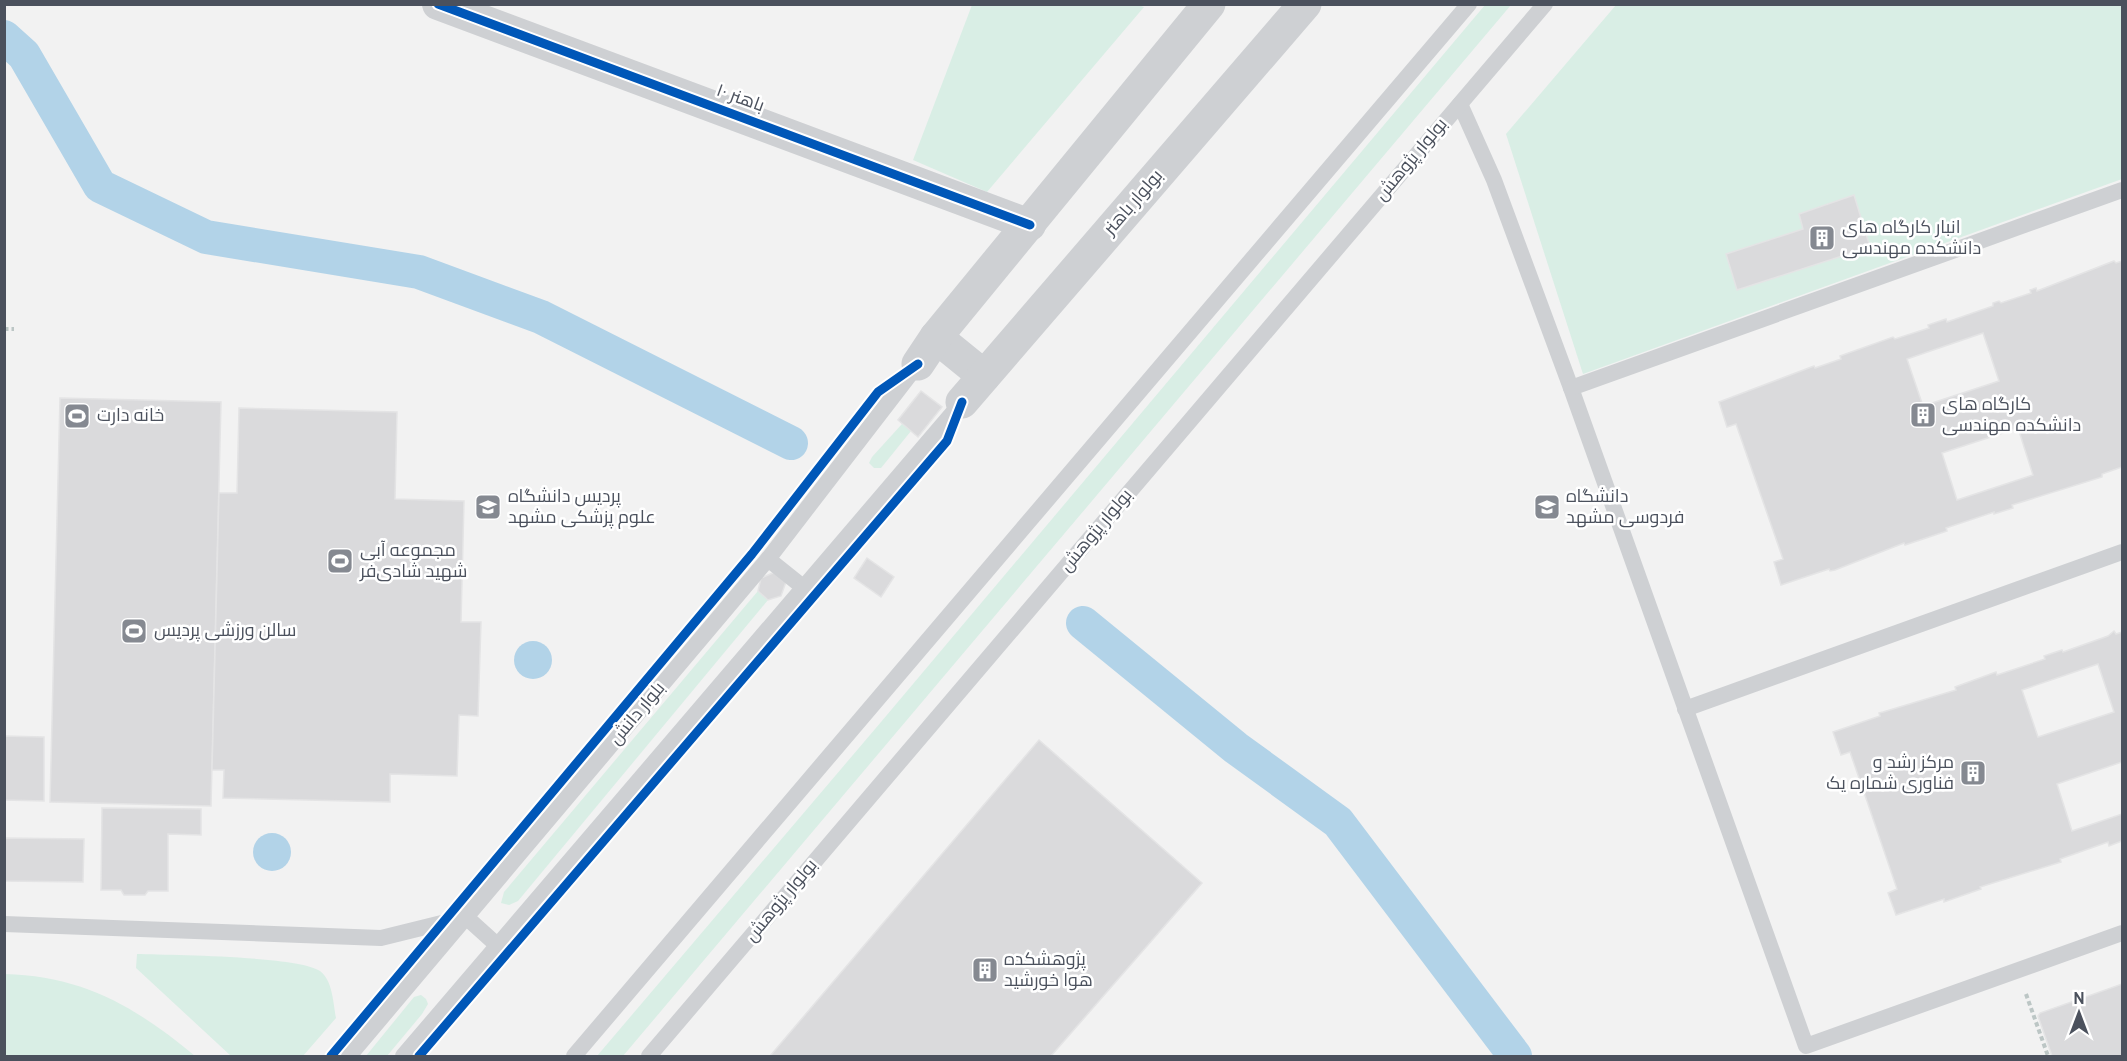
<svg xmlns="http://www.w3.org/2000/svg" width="2127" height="1061" font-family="Overpass,Cairo,sans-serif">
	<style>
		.green { fill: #d9eee5 }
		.water { fill: #b2d3e8 }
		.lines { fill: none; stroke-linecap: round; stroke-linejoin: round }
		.canal { stroke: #b2d3e8; stroke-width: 34 }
		.building { fill: #dadadc; stroke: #e4e4e5; stroke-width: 1.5; fill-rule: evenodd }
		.path { stroke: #bcc6c5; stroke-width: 4; stroke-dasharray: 4.5 3; stroke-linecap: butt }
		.service { stroke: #ced0d3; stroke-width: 16 }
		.minor { stroke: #ced0d3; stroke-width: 32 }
		.tertiary { stroke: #ced0d3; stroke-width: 33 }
		.cycleway-casing { stroke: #fff; stroke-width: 13 }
		.cycleway { stroke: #0057b8; stroke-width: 9 }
		.labels { text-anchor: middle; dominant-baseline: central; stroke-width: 5; stroke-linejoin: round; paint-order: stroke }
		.street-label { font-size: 18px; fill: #4b515d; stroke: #fff }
		.poi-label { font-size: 18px; fill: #4b515d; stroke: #fff; text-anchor: start }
	</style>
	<rect width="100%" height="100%" fill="#f2f2f2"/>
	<g class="green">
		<polygon points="1138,5 1144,7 987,192 913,160 972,5"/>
		<polygon points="1485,5 1511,5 623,1056 597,1056 881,722"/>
		<polygon points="1616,5 2122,5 2122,179 1583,374 1506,134"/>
		<polygon points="902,424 911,431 881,468 874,468 869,463 872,457"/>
		<polygon points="758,591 768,600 518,901 509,905 501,903 504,892"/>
		<path d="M 137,954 C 170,955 299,956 320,971 C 333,981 333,1003 336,1018 L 303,1056 L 231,1056 L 136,968 Z"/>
		<path d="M 5,974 C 83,976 136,1007 195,1056 L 5,1056 Z"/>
		<polygon points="421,995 426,999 428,1004 422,1014 387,1056 366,1056 414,997"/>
	</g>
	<g class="water">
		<circle cx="533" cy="660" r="19"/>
		<circle cx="272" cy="852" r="19"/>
	</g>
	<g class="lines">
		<g class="canal">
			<polyline points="4,37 24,55 100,186 206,237 419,272 541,317 791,443"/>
			<polyline points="1083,623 1236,748 1338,822 1515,1056"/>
		</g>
	</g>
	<g class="building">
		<polygon points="1854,195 1870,247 1737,290 1726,254 1803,229 1799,214"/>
		<path d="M 2114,261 L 2116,263 L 2122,261 L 2122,467 L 2102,474 L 2102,477 L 2012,505 L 2013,508 L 1994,514 L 1994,512 L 1946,528 L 1947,531 L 1905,545 L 1904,543 L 1835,570 L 1830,571 L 1829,569 L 1781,585 L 1774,562 L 1783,559 L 1736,424 L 1727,427 L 1719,402 L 1814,366 L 1815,368 L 1841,359 L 1840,356 L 1893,337 L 1895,339 L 1929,328 L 1928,325 L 1946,319 L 1947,322 L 1993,306 L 1993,303 L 1999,301 L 2001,303 L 2031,293 L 2030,290 L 2036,288 L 2037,291 ZM 1983,333 L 1999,381 L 1923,406 L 1907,359 ZM 2018,428 L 2033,475 L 1957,500 L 1942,453 Z"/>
		<polygon points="921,391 942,407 918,437 898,420"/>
		<polygon points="60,398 221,402 211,806 50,802"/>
		<polygon points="239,408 397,412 395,499 464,501 461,622 481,622 478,716 459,715 457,776 390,774 390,802 223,798 224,770 212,770 219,493 237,493"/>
		<polygon points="867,558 894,577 881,597 854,578"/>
		<polygon points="775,572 786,582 781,596 768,600 758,591 761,578"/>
		<path d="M 2114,631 L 2116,634 L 2122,632 L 2122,762 L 2057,784 L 2072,831 L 2122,814 L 2122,841 L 2109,846 L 2108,842 L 2060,859 L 2061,862 L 1980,887 L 1981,889 L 1944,902 L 1944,899 L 1896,915 L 1888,893 L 1897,889 L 1868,804 L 1850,752 L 1841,755 L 1833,732 L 1880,716 L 1879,713 L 1883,712 L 1956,690 L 1955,687 L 1996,672 L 1997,675 L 2045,659 L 2044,656 L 2062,650 L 2063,652 L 2108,636 ZM 2098,664 L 2114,712 L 2038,737 L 2022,690 Z"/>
		<polygon points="4,736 44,737 44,801 4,800"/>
		<polygon points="1039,740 1202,883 1051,1056 770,1056"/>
		<polygon points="102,808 201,809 201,835 168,834 168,891 148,891 145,895 124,895 121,890 101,890"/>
		<polygon points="4,838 84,839 83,882 4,881"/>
		<polygon points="2122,984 2122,1056 2052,1056 2038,1016 2040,1013"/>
	</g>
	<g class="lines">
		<g class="path">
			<polyline points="4,329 14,329"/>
			<polyline points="2026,994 2048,1056"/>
		</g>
		<g class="service">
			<polyline points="1460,104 1494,180 1571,388 1806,1046 2122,933"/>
			<polyline points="1571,388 2122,190"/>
			<polyline points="768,559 803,587"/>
			<polyline points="1685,709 2122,552"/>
			<polyline points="4,924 381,938 466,917 497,945"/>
			<polyline points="349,1056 768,559 918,364"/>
			<polyline points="403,1056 962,402"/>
			<polyline points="574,1056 1469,4"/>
			<polyline points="649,1056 1545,4"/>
		</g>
		<polyline class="minor" points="438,4 1030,225"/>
		<g class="tertiary">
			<polyline points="936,337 984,376"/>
			<polyline points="918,364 936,337 1209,4"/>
			<polyline points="962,402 1305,4"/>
		</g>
		<defs>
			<g id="cycleway">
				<polyline points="438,4 1030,225"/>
				<polyline points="331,1056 752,554 878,392 918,364"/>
				<polyline points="419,1056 947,441 962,402"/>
			</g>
		</defs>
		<use href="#cycleway" class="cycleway-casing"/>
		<use href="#cycleway" class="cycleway"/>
	</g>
	<defs>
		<symbol id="building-square" viewBox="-11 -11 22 22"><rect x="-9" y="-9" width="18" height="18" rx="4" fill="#858991" stroke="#fff"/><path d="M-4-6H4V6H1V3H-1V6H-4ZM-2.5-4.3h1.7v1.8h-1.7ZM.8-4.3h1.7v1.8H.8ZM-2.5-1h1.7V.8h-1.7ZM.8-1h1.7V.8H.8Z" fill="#fff"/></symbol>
		<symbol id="stadium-square" viewBox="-11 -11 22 22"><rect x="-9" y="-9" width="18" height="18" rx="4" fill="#858991" stroke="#fff"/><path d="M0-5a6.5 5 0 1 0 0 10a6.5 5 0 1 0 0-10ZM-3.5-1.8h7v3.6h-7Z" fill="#fff"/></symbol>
		<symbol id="university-square" viewBox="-11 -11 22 22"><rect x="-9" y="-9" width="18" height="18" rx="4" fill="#858991" stroke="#fff"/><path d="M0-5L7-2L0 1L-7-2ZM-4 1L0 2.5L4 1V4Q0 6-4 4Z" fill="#fff"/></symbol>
	</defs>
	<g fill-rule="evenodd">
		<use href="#building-square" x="1807" y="223" width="30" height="30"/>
		<use href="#building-square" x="1908" y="400" width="30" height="30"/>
		<use href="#stadium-square" x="62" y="401" width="30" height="30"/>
		<use href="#university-square" x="473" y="492" width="30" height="30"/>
		<use href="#university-square" x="1532" y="492" width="30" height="30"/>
		<use href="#stadium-square" x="325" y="546" width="30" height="30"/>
		<use href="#stadium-square" x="119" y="616" width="30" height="30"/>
		<use href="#building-square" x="1958" y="758" width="30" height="30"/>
		<use href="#building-square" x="970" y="955" width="30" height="30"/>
	</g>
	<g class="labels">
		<g class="street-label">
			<text transform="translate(740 99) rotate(20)">باهنر ۱۰</text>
			<text transform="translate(1412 160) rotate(-50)">بولوار پژوهش</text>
			<text transform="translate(1134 203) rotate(-49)">بولوار باهنر</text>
			<text transform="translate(1097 531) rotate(-50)">بولوار پژوهش</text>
			<text transform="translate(638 714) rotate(-50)">بلوار دانش</text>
			<text transform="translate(782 901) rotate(-50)">بولوار پژوهش</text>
		</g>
		<g class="poi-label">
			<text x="1842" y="228">انبار کارگاه های<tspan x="1842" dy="21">دانشکده مهندسی</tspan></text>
			<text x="1942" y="405">کارگاه های<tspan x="1942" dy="21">دانشکده مهندسی</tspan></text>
			<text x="97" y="416">خانه دارت</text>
			<text x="508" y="497">پردیس دانشگاه<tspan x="508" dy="21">علوم پزشکی مشهد</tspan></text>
			<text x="1566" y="497">دانشگاه<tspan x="1566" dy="21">فردوسی مشهد</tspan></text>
			<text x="360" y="551">مجموعه آبی<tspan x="360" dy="21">شهید شادی‌فر</tspan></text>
			<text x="154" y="631">سالن ورزشی پردیس</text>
			<text x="1954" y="763" text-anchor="end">مرکز رشد و<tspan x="1954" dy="21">فناوری شماره یک</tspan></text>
			<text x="1004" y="960">پژوهشکده<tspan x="1004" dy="21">هوا خورشید</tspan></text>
		</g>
	</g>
	<rect width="2127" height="1061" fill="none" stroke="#4b515d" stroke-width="12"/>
	<g transform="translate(2079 1013)" stroke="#ffffff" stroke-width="4.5" paint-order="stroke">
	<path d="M0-4.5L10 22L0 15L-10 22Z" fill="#4b515d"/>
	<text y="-9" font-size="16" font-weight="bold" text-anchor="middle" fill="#4b515d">N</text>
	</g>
</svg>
